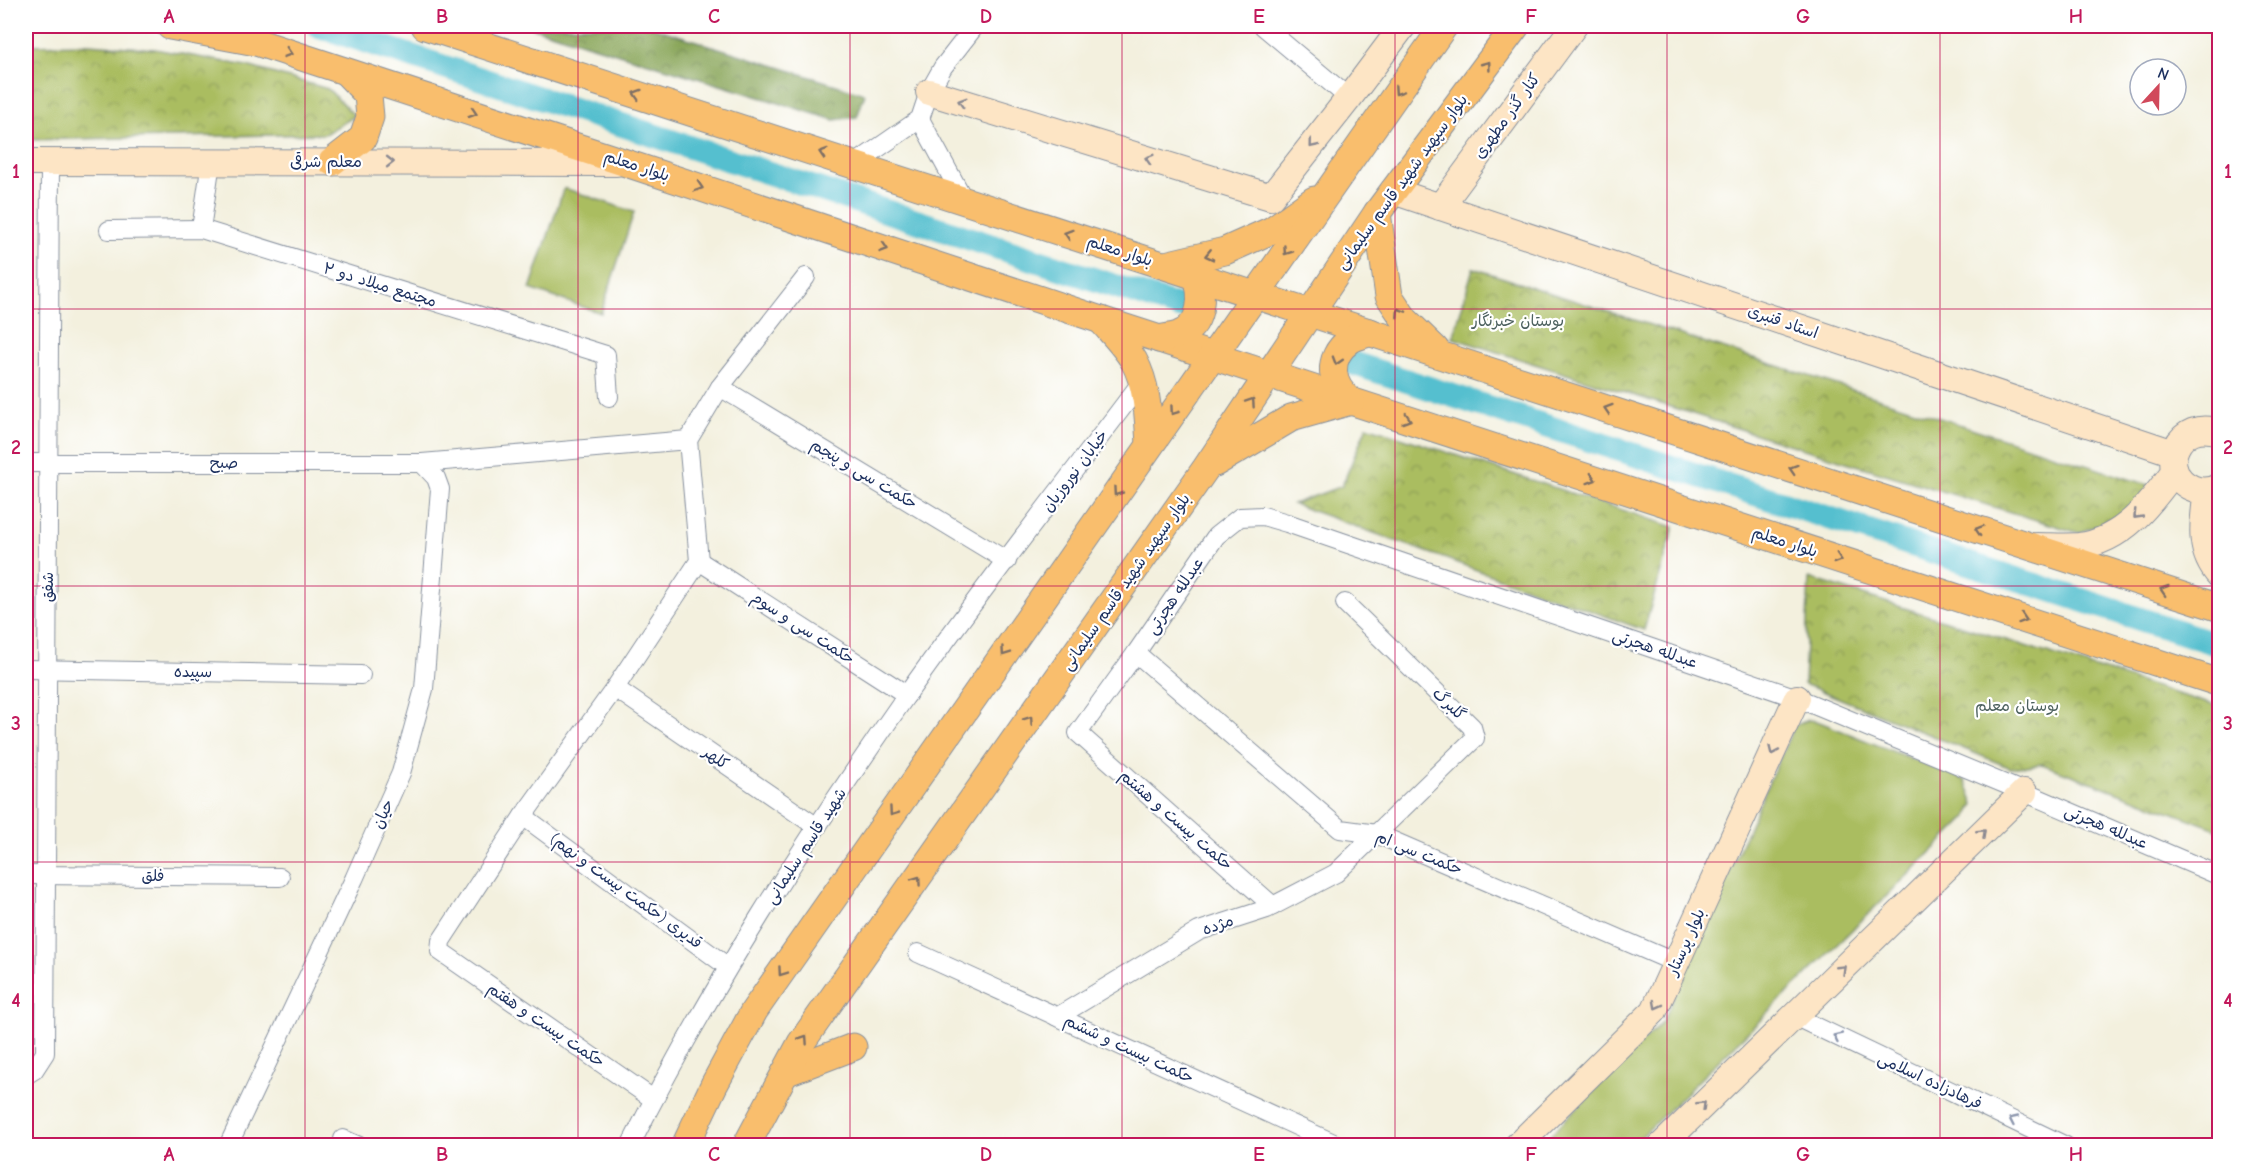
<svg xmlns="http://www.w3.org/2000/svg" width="2245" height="1171" font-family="'Comic Neue','Playpen Sans Arabic',sans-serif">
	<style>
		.grass { fill: #aabd61; stroke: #627660; stroke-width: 1.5 }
		.forest { fill: url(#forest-crowns); stroke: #516a5a; stroke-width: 1.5 }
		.park { fill: url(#park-crowns); stroke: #627660; stroke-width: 1.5 }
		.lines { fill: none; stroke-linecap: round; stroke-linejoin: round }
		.canal { stroke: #54bfcf; stroke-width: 24 }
		.street-casing { stroke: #87909e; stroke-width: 20 }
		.secondary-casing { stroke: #87909e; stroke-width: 28 }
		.primary-casing { stroke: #87909e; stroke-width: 29 }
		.street { stroke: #fff; stroke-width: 18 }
		.secondary { stroke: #fde5c5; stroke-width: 26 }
		.primary { stroke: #f9be6d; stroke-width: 27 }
		.oneway { stroke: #7f6f65 }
		.oneway2 { stroke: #8c8a92 }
		.oneway3 { stroke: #8d97ae }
		.grid { fill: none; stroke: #c2185b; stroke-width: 1.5; stroke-opacity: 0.55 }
		.labels { text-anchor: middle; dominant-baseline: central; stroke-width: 4.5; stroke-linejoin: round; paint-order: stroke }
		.street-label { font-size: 16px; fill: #1b2f5e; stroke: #fff }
		.park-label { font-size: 16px; fill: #4d615f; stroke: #fff }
		.neatline { fill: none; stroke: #c2185b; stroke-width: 2 }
		.grid-label { font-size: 20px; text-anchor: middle; font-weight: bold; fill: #c2185b }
	</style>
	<defs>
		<pattern id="forest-crowns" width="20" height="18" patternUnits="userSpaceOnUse" patternTransform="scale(1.5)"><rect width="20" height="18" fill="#87a457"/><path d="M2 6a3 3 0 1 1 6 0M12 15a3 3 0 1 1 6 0" fill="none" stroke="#6e864b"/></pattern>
		<pattern id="park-crowns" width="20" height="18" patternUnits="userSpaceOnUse" patternTransform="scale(1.5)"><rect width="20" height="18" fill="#aabd61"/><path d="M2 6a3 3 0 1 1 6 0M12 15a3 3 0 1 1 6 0" fill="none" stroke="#8a9a53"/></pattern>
	</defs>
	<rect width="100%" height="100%" fill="#fff"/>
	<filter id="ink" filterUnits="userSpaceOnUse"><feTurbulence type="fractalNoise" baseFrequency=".0167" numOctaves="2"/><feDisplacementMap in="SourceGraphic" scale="12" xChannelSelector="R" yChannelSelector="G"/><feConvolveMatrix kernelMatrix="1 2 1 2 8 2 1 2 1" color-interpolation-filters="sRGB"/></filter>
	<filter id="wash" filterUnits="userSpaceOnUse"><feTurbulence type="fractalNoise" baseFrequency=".008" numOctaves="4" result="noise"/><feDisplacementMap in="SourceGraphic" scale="24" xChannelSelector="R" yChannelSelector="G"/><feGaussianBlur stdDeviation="1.35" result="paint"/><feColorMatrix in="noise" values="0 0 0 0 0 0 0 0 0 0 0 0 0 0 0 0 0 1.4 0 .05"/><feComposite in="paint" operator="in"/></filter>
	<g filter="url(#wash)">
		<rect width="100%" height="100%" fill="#f3f0de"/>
		<g class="grass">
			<polygon points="564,188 634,212 601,313 530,289"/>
			<polygon points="1808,720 1817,721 1965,780 1974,804 1967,817 1633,1145 1539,1146 1663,1021 1794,726"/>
		</g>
		<polygon class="forest" points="527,26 649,26 865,94 857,117 834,120"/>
		<g class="park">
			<polygon points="88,44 155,49 247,66 328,89 355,116 325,134 26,140 26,45"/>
			<polygon points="1473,268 2148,485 2153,502 2079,533 1781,442 1453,338"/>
			<polygon points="1367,426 1674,527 1644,630 1293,504 1342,486"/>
			<polygon points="1809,578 2219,707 2219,830 2042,764 2011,768 1804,684"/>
		</g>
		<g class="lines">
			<g class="canal">
				<polyline points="319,26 1179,307"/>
				<polyline points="1352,363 2220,645"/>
			</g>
		</g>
	</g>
	<g filter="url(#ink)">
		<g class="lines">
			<defs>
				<g id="street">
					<polyline points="1263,26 1349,98"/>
					<polyline points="920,119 963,198"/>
					<polyline points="855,164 920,119 929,92 943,67 975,26"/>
					<polyline points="201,229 211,162"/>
					<polyline points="109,230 201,229 606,355 609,397"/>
					<polyline points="720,387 1007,561"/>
					<polyline points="688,440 720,387 806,277"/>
					<polyline points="26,463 422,463 688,440 699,561 615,688 523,816 441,941 440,951 653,1099"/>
					<polyline points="699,561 907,695"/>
					<polyline points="1136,653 1340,829 1377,834 1676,963"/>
					<polyline points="26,669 361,675"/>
					<polyline points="615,688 817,827"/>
					<polyline points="523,816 728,967"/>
					<polyline points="26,875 280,877"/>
					<polyline points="1273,906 1078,733 1136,653 1216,536 1240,517 1263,516 1287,523 1797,698 2024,792 2220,876"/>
					<polyline points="918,953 1340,1146"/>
					<polyline points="1794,1016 2066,1146"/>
					<polyline points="1057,1017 1199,931 1267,909 1336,873 1475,738 1472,727 1345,603"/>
					<polyline points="26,1075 34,1070 45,1053 50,162"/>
					<polyline points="343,1139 359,1146"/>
					<polyline points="228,1146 354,879 401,773 424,689 440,489 436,478 422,463"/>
					<path d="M 630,1146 C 709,989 805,840 906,696 C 982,588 1064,485 1143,380"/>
				</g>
				<g id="secondary">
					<polyline points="929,92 1271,197 1349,98 1403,26"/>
					<polyline points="26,162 616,163"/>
					<polyline points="1393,191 2174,453"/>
					<polyline points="1440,207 1574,26"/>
					<path d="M 2220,433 C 2179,415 2154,471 2192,488 C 2201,492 2211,491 2220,486"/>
					<path d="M 2207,491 C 2203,522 2197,551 2220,576"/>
					<path d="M 2037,546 C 2051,546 2066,547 2079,546 C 2123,541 2151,503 2175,470"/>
					<polyline points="1517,1146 1654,1011 1797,698"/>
					<polyline points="1661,1146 2024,792"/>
				</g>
				<g id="primary">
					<polyline points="170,26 256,42 626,163 1101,320 2220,683"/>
					<polyline points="425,26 2220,608"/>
					<polyline points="332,162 363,138 370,117 368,95 346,72"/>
					<polyline points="1377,213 1389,296 1405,320 1435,349"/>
					<polyline points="1165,265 1225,251 1272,230 1314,200"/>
					<path d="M 1101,320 C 1112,333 1126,347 1134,361 C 1148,387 1148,416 1150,444"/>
					<path d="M 1159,339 C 1165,337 1172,337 1178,335 C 1203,326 1204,295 1196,275"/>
					<path d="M 1351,401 C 1330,386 1326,358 1349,341 C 1355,336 1363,336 1370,332"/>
					<polyline points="1215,463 1291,418 1351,401"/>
					<polyline points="785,1073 853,1047"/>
					<polyline points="685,1146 714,1085 754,1011 1444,26"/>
					<polyline points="746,1146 801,1043 1206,468 1377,213 1516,26"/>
				</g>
			</defs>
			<use href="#street" class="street-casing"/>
			<use href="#secondary" class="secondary-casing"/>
			<use href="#primary" class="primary-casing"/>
			<use href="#street" class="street"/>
			<use href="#secondary" class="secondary"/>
			<use href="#primary" class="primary"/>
		</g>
		<defs><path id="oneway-chevron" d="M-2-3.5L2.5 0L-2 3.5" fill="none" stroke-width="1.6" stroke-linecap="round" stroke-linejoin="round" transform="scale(1.5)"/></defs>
		<g class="oneway">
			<use href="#oneway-chevron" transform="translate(288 53) rotate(18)"/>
			<use href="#oneway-chevron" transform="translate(1487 65) rotate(-53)"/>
			<use href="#oneway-chevron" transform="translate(1398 91) rotate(124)"/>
			<use href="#oneway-chevron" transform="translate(637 94) rotate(-162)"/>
			<use href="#oneway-chevron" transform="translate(473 113) rotate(18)"/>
			<use href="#oneway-chevron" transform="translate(823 153) rotate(-162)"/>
			<use href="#oneway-chevron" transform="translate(699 187) rotate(18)"/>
			<use href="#oneway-chevron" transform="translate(1068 234) rotate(-162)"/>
			<use href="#oneway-chevron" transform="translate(884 248) rotate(18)"/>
			<use href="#oneway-chevron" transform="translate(1287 251) rotate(125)"/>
			<use href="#oneway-chevron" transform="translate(1209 255) rotate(167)"/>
			<use href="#oneway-chevron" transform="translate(1400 312) rotate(-123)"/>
			<use href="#oneway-chevron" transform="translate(1337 361) rotate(107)"/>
			<use href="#oneway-chevron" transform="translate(1251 402) rotate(-56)"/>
			<use href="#oneway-chevron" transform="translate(1608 409) rotate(-162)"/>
			<use href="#oneway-chevron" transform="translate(1174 411) rotate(125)"/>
			<use href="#oneway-chevron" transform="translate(1407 419) rotate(18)"/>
			<use href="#oneway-chevron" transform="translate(1793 469) rotate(-162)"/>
			<use href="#oneway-chevron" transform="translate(1592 479) rotate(18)"/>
			<use href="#oneway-chevron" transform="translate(1117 492) rotate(125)"/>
			<use href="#oneway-chevron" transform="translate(1979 530) rotate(-162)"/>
			<use href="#oneway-chevron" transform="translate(1838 559) rotate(18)"/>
			<use href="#oneway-chevron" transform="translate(2164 590) rotate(-162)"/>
			<use href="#oneway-chevron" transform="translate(2023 619) rotate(18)"/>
			<use href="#oneway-chevron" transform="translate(1005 652) rotate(125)"/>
			<use href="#oneway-chevron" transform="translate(1029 720) rotate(-55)"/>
			<use href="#oneway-chevron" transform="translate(893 812) rotate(125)"/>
			<use href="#oneway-chevron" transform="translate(917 880) rotate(-55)"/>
			<use href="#oneway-chevron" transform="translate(782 972) rotate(125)"/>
			<use href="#oneway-chevron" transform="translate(804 1039) rotate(-56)"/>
		</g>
		<g class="oneway2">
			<use href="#oneway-chevron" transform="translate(962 102) rotate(-163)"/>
			<use href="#oneway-chevron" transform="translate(1313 144) rotate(129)"/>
			<use href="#oneway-chevron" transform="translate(1149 159) rotate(-163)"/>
			<use href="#oneway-chevron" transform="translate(390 162)"/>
			<use href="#oneway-chevron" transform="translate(2137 515) rotate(134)"/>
			<use href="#oneway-chevron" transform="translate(1773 751) rotate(114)"/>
			<use href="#oneway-chevron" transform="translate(1982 833) rotate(-44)"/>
			<use href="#oneway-chevron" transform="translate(1842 969) rotate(-44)"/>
			<use href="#oneway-chevron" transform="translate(1657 1005) rotate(118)"/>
			<use href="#oneway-chevron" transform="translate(1702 1105) rotate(-44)"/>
		</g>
		<g class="oneway3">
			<use href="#oneway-chevron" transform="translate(1837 1037) rotate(-155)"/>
			<use href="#oneway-chevron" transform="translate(2013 1120) rotate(-155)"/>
		</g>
	</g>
	<path class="grid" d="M 305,26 L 305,1146M 578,26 L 578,1146M 850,26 L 850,1146M 1122,26 L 1122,1146M 1395,26 L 1395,1146M 1667,26 L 1667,1146M 1940,26 L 1940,1146M 26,309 L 2220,309M 26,586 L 2220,586M 26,862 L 2220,862"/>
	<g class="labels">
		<g class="street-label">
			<text transform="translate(1507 116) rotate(-54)">کنار گذر مطهری</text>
			<text x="326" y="162">معلم شرقی</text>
			<text transform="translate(637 166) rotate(18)">بلوار معلم</text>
			<text transform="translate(1402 182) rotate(-54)">بلوار سپهبد شهید قاسم سلیمانی</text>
			<text transform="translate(1120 251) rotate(18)">بلوار معلم</text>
			<text transform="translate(380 285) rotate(17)">مجتمع میلاد دو ۲</text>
			<text transform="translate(1783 322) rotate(19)">استاد قنبری</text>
			<text x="224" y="463">صبح</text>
			<text transform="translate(1075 471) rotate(-53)">خیابان نوروزیان</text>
			<text transform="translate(864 474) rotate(31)">حکمت سی و پنجم</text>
			<text transform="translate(1785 542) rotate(18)">بلوار معلم</text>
			<text transform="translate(1126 582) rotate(-55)">بلوار سپهبد شهید قاسم سلیمانی</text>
			<text transform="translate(48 587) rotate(-90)">شفق</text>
			<text transform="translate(1175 596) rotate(-56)">عبدلله هجرتی</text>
			<text transform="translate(803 628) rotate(33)">حکمت سی و سوم</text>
			<text transform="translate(1655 649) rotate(19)">عبدلله هجرتی</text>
			<text transform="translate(193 672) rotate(1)">سپیده</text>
			<text transform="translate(1449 704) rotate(44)">گلبرگ</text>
			<text transform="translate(716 758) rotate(35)">کلهر</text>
			<text transform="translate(383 814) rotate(-66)">حیان</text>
			<text transform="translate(1176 820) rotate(41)">حکمت بیست و هشتم</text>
			<text transform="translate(2106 827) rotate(23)">عبدلله هجرتی</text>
			<text transform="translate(806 846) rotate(-57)">شهید قاسم سلیمانی</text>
			<text transform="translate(1419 853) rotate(22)">حکمت سی ام</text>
			<text x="153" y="876">فلق</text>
			<text transform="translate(626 891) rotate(36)">قدیری (حکمت بیست و نهم)</text>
			<text transform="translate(1218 925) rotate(-19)">مژده</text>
			<text transform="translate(1686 942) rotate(-66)">بلوار پرستار</text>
			<text transform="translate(546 1025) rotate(34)">حکمت بیست و هفتم</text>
			<text transform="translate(1129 1049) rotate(25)">حکمت بیست و ششم</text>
			<text transform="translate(1930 1081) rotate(25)">فرهادزاده اسلامی</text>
		</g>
		<g class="park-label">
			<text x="1518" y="321">بوستان خبرنگار</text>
			<text x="2017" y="706">بوستان معلم</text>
		</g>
	</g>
	<rect width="2245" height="1171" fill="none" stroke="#fff" stroke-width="66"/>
	<g transform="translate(2158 87) rotate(22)"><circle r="28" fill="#ffffff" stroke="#a4acbf" stroke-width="1.5"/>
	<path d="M0-4.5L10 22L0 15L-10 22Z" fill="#d1495b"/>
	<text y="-9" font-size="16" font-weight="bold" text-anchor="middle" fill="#1b2f5e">N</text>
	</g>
	<rect x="33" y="33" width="2179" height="1105" class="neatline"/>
	<g class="grid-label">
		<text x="169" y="23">A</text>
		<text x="442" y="23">B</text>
		<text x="714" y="23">C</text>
		<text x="986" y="23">D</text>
		<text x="1259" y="23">E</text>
		<text x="1531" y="23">F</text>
		<text x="1803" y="23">G</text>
		<text x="2076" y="23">H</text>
		<text x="16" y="178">1</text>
		<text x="2228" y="178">1</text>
		<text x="16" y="454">2</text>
		<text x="2228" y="454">2</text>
		<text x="16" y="730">3</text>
		<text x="2228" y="730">3</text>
		<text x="16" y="1007">4</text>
		<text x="2228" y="1007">4</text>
		<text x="169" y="1161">A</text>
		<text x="442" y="1161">B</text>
		<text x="714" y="1161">C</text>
		<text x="986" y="1161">D</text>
		<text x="1259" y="1161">E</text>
		<text x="1531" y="1161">F</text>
		<text x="1803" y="1161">G</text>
		<text x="2076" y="1161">H</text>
	</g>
</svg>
